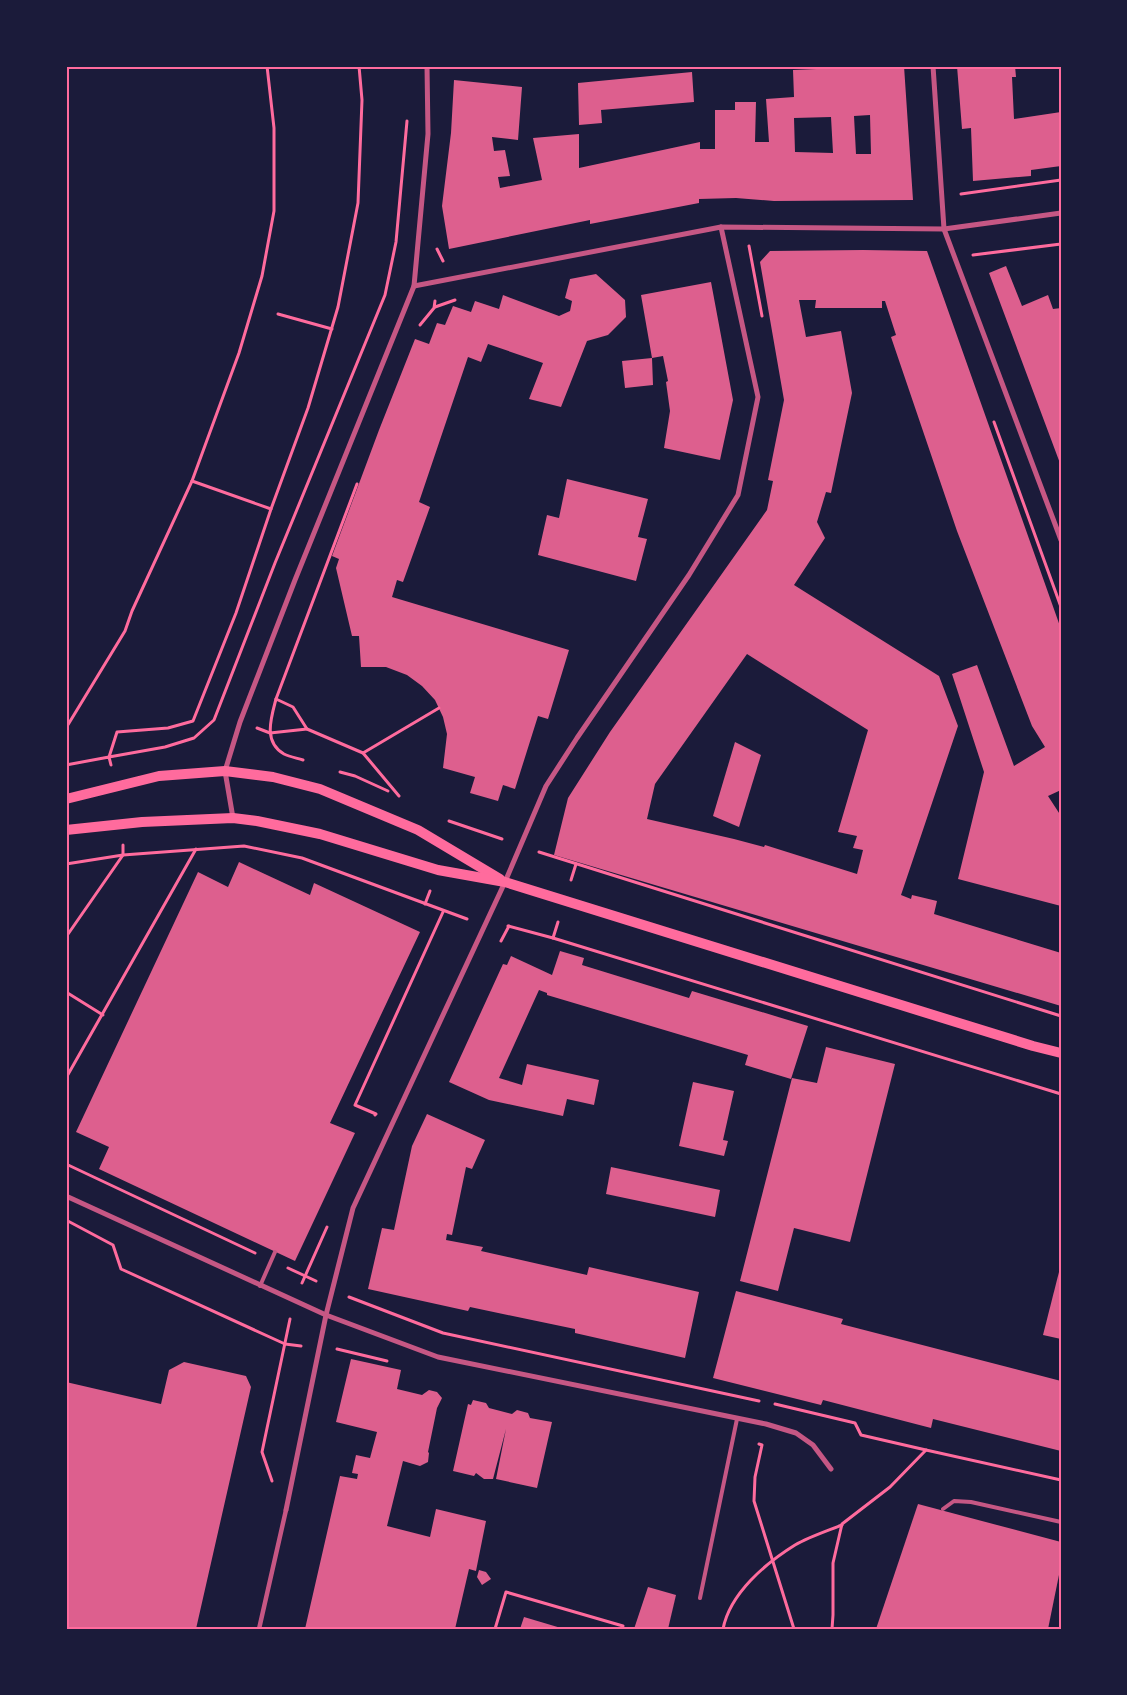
<svg xmlns="http://www.w3.org/2000/svg" width="1127" height="1695" font-family="Inter,sans-serif">
	<style>
		.building { fill: #dd5f8e; fill-rule: evenodd }
		.lines { fill: none; stroke-linecap: round; stroke-linejoin: round }
		.path { stroke: #ff6b9d; stroke-width: 3 }
		.service { stroke: #c65784; stroke-width: 4 }
		.pedestrian { stroke: #c65784; stroke-width: 4.5 }
		.minor { stroke: #c65784; stroke-width: 5 }
		.secondary { stroke: #ff6b9d; stroke-width: 10 }
		.neatline { fill: none; stroke: #ff6b9d; stroke-width: 2 }
	</style>
	<rect width="100%" height="100%" fill="#1b1b3a"/>
	<g class="building">
		<path d="M 840,66 L 904,66 L 913,200 L 774,201 L 736,198 L 699,199 L 699,203 L 590,224 L 590,220 L 449,249 L 442,206 L 451,133 L 454,80 L 522,87 L 518,140 L 492,137 L 494,151 L 505,150 L 510,176 L 498,177 L 500,188 L 542,180 L 533,138 L 579,134 L 579,168 L 700,142 L 700,149 L 715,149 L 715,110 L 735,110 L 735,102 L 756,102 L 755,142 L 769,142 L 766,99 L 794,97 L 793,70 L 840,68 ZM 870,115 L 871,154 L 856,154 L 854,116 ZM 831,117 L 833,153 L 795,152 L 794,118 Z"/>
		<polygon points="957,66 1015,66 1016,77 1012,77 1014,119 1061,112 1061,166 1031,170 1031,176 973,181 971,128 962,129"/>
		<polygon points="692,72 694,102 601,110 602,123 579,125 578,83"/>
		<path d="M 863,250 L 927,251 L 1061,629 L 1061,790 L 1048,796 L 1061,816 L 1061,906 L 958,879 L 984,772 L 952,674 L 977,665 L 1014,766 L 1045,747 L 1032,726 L 957,531 L 891,337 L 896,335 L 885,301 L 882,301 L 882,308 L 815,308 L 816,300 L 799,300 L 806,337 L 841,331 L 852,393 L 831,493 L 826,492 L 817,522 L 825,538 L 794,585 L 939,676 L 958,726 L 901,895 L 911,899 L 912,895 L 937,901 L 934,914 L 1061,953 L 1061,1006 L 554,855 L 568,798 L 610,732 L 767,510 L 773,481 L 768,480 L 784,400 L 760,262 L 770,251 ZM 747,654 L 868,730 L 838,832 L 857,836 L 853,848 L 863,850 L 857,874 L 765,845 L 764,847 L 734,839 L 647,819 L 655,784 Z"/>
		<polygon points="1006,266 1022,306 1048,295 1053,309 1061,308 1061,466 989,273"/>
		<polygon points="596,274 625,300 626,317 608,335 587,341 561,407 529,399 543,363 488,344 481,362 468,357 419,502 430,507 403,582 397,580 392,597 569,650 548,719 538,716 515,789 503,785 498,801 470,793 475,777 443,768 447,734 443,717 435,700 422,686 407,675 386,667 361,667 359,636 352,636 336,568 339,559 332,556 379,430 415,339 429,344 437,323 445,325 453,306 471,312 475,301 499,309 503,295 559,316 570,311 572,301 565,298 570,279"/>
		<polygon points="711,282 733,400 720,460 664,448 670,411 666,382 668,381 663,356 652,358 653,385 625,388 622,361 652,358 641,295"/>
		<polygon points="567,479 648,499 638,537 647,539 636,581 538,555 547,515 559,518"/>
		<polygon points="735,742 761,755 739,827 713,816"/>
		<polygon points="239,862 310,895 314,883 420,932 330,1123 355,1133 295,1261 99,1169 109,1147 76,1132 198,872 228,887"/>
		<polygon points="560,951 584,958 582,965 689,998 692,991 808,1026 791,1079 745,1065 748,1055 584,1006 547,995 547,993 539,990 499,1078 522,1085 527,1064 599,1080 594,1105 567,1099 563,1116 489,1100 449,1082 503,964 507,965 511,956 552,975"/>
		<polygon points="826,1047 895,1064 850,1242 794,1228 778,1291 740,1281 792,1078 817,1083"/>
		<polygon points="693,1082 734,1091 723,1140 728,1141 724,1156 679,1146"/>
		<polygon points="427,1114 485,1140 472,1169 466,1167 452,1235 447,1234 446,1240 483,1247 481,1251 587,1275 589,1267 699,1292 685,1358 575,1333 575,1329 470,1307 468,1311 368,1289 382,1228 394,1230 412,1146"/>
		<polygon points="611,1167 720,1190 715,1217 606,1194"/>
		<polygon points="1060,1268 1061,1268 1061,1339 1043,1335"/>
		<polygon points="736,1291 843,1319 841,1324 1061,1381 1061,1451 933,1419 931,1428 823,1400 821,1405 713,1378"/>
		<polygon points="351,1359 401,1370 397,1389 422,1395 429,1390 437,1392 442,1398 437,1408 428,1452 429,1453 428,1462 420,1466 403,1461 387,1526 430,1537 436,1509 486,1521 476,1571 469,1569 455,1629 305,1629 340,1476 357,1479 358,1474 352,1473 356,1455 370,1458 377,1432 336,1422"/>
		<polygon points="184,1362 246,1376 251,1387 196,1629 66,1629 66,1382 161,1404 169,1370"/>
		<polygon points="473,1400 486,1403 489,1408 512,1414 517,1410 528,1413 530,1418 552,1422 537,1488 496,1479 506,1429 493,1479 484,1479 476,1473 474,1476 453,1471 468,1404 471,1405"/>
		<polygon points="918,1504 1061,1542 1061,1565 1048,1629 876,1629"/>
		<polygon points="479,1570 486,1572 491,1579 482,1585 477,1577"/>
		<polygon points="648,1587 676,1595 668,1629 634,1629"/>
		<polygon points="524,1617 561,1628 561,1629 520,1629"/>
	</g>
	<g class="lines">
		<g class="path">
			<polyline points="961,194 1061,180"/>
			<polyline points="749,246 762,316"/>
			<polyline points="437,249 443,261"/>
			<polyline points="973,255 1061,244"/>
			<polyline points="435,307 455,300"/>
			<polyline points="278,314 332,329"/>
			<polyline points="420,325 434,308 435,301"/>
			<polyline points="994,422 1061,607"/>
			<polyline points="192,481 271,509 308,408 338,307 358,203 362,100 359,66"/>
			<polyline points="271,509 236,613 193,721 168,728 117,732 109,757 165,747 194,738 214,720 275,563 385,295 396,242 407,121"/>
			<polyline points="276,699 293,707 307,729 363,753 399,796"/>
			<polyline points="66,728 125,631 132,611 192,481 239,353 262,276 274,211 274,128 267,66"/>
			<polyline points="257,728 270,733 307,729"/>
			<polyline points="363,753 439,708"/>
			<path d="M 303,760 C 297,758 290,757 284,754 C 263,742 271,718 276,699 L 357,484"/>
			<polyline points="66,765 109,757 111,765"/>
			<polyline points="340,772 355,776 388,791"/>
			<polyline points="449,821 502,839"/>
			<polyline points="539,852 1061,1016"/>
			<polyline points="66,864 123,855 244,846 302,858 467,919"/>
			<polyline points="571,880 576,864"/>
			<polyline points="425,904 430,891"/>
			<polyline points="508,926 553,938 1061,1094"/>
			<polyline points="66,937 123,855 123,845"/>
			<polyline points="553,938 558,922"/>
			<polyline points="501,941 509,926"/>
			<polyline points="66,992 103,1015"/>
			<polyline points="66,1078 196,849"/>
			<polyline points="375,1115 376,1114 355,1105 443,912"/>
			<polyline points="66,1164 255,1253"/>
			<polyline points="66,1220 113,1245 121,1269 285,1344 301,1346"/>
			<polyline points="288,1268 316,1281"/>
			<polyline points="302,1283 327,1227"/>
			<polyline points="349,1297 443,1333 759,1401"/>
			<polyline points="337,1349 387,1361"/>
			<polyline points="775,1404 855,1423 861,1435 926,1450"/>
			<polyline points="759,1444 762,1445 755,1477 754,1501 794,1629"/>
			<polyline points="272,1481 262,1452 290,1319"/>
			<polyline points="495,1629 506,1592 623,1626"/>
			<path d="M 723,1629 C 730,1593 766,1563 795,1545 C 809,1537 827,1531 842,1525"/>
			<polyline points="832,1629 833,1615 833,1563 842,1524 890,1487 926,1450 1061,1480"/>
		</g>
		<g class="service">
			<polyline points="260,1286 275,1252"/>
			<polyline points="943,1509 954,1501 971,1502 1061,1522"/>
			<polyline points="700,1598 737,1419"/>
		</g>
		<polyline class="pedestrian" points="259,1629 286,1510"/>
		<g class="minor">
			<polyline points="933,66 944,229 1061,540"/>
			<polyline points="414,286 721,227 944,229 1061,213"/>
			<polyline points="233,818 225,771 240,722 295,580 414,286 428,134 427,66"/>
			<polyline points="66,1196 326,1315 438,1357 766,1424 796,1433 813,1445 831,1469"/>
			<polyline points="286,1510 326,1315 353,1208 505,882 546,786 577,738 689,575 738,495 758,397 721,227"/>
		</g>
		<g class="secondary">
			<polyline points="66,799 159,776 225,771 273,777 320,789 418,830 500,879"/>
			<polyline points="66,830 142,822 233,818 257,821 320,834 438,870 505,882 1033,1046 1061,1053"/>
		</g>
	</g>
	<rect width="1127" height="1695" fill="none" stroke="#1b1b3a" stroke-width="135"/>
	<rect x="68" y="68" width="992" height="1560" class="neatline"/>
</svg>
